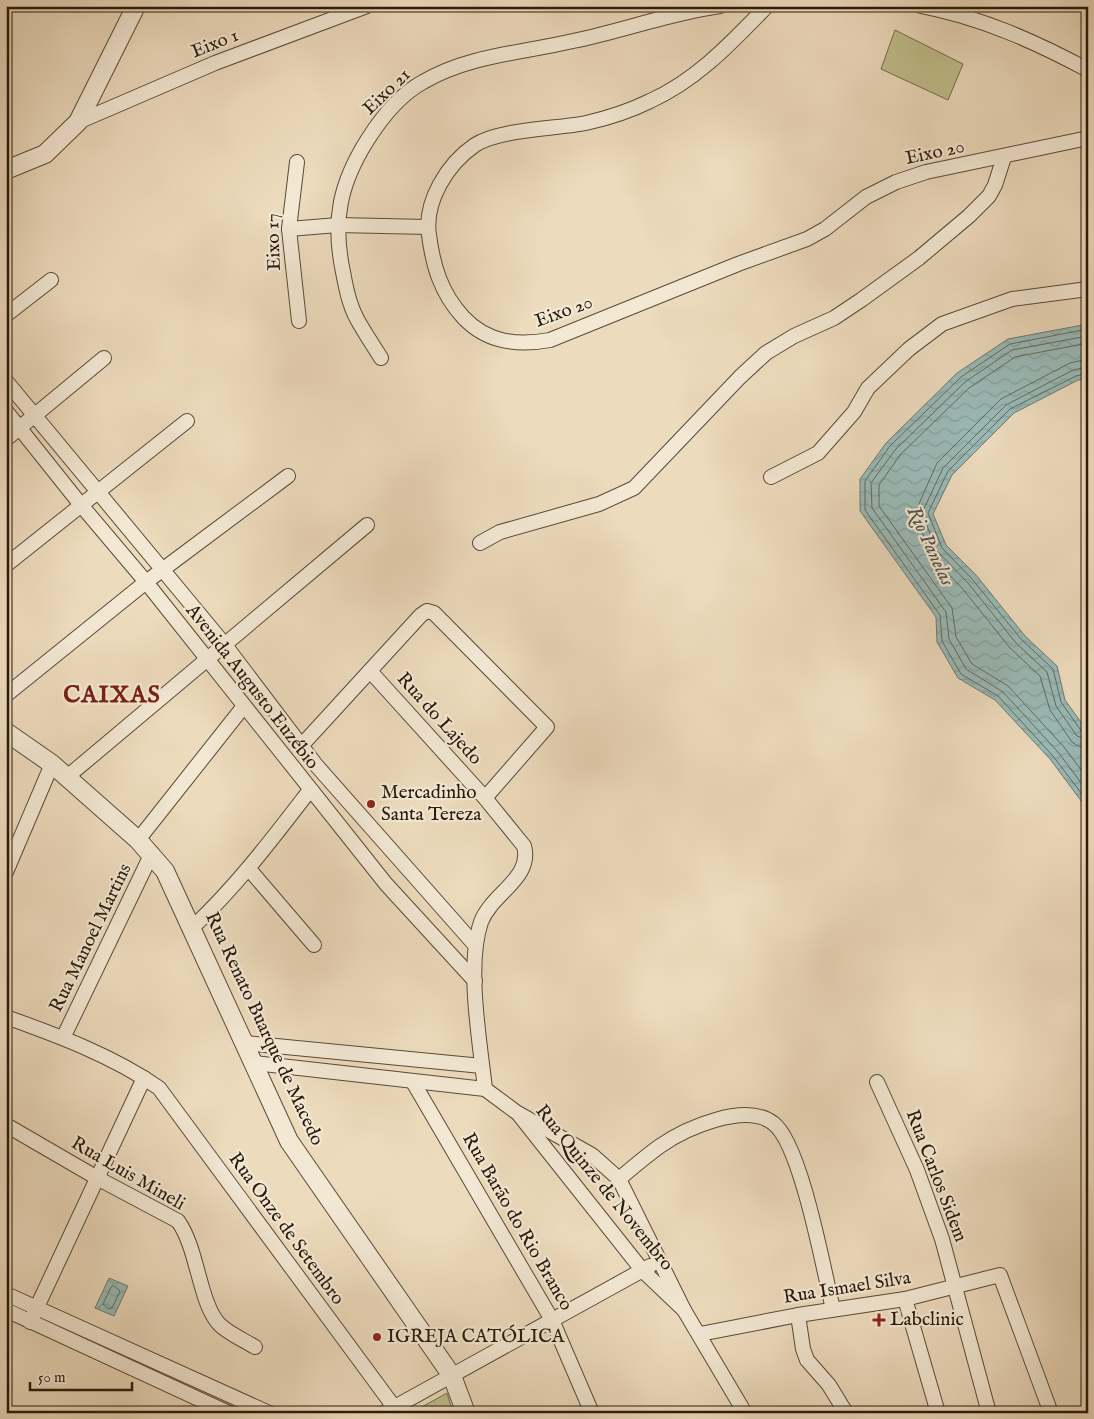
<svg xmlns="http://www.w3.org/2000/svg" width="1094" height="1419" font-family="'IM FELL English',serif">
	<style>
		.forest { fill: url(#forest-crowns); stroke: #746c4c }
		.garden { fill: #bfbe8c; stroke: #746c4c }
		.water { fill: url(#water-waves); stroke: #6c7a72 }
		.lines { fill: none; stroke-linecap: round; stroke-linejoin: round }
		.shore { stroke: #616a61; stroke-width: 1 }
		.minor-casing { stroke: #594a38; stroke-width: 16 }
		.tertiary-casing { stroke: #594a38; stroke-width: 20 }
		.minor { stroke: #f3e8d4; stroke-width: 14 }
		.tertiary { stroke: #f3e8d4; stroke-width: 18 }
		.poi-dot { fill: #8f2418; stroke: #f3e8d4; stroke-width: 2 }
		.labels { text-anchor: middle; dominant-baseline: central; stroke-width: 4.5; stroke-linejoin: round; paint-order: stroke }
		.street-label { font-size: 19px; fill: #28190b; stroke: #f3e8d4 }
		.poi-label { font-size: 19px; fill: #28190b; stroke: #f3e8d4; text-anchor: start }
		.water-label { font-size: 20px; font-style: italic; fill: #505147; stroke: #f3e8d4 }
		.district-label { font-size: 24px; font-weight: bold; letter-spacing: 1px; fill: #7a1f14; stroke: #f3e8d4 }
	</style>
	<defs>
		<pattern id="forest-crowns" width="20" height="18" patternUnits="userSpaceOnUse" patternTransform="scale(1.25)"><rect width="20" height="18" fill="#bfbe8c"/><path d="M2 6a3 3 0 1 1 6 0M12 15a3 3 0 1 1 6 0" fill="none" stroke="#a4a377"/></pattern>
		<pattern id="water-waves" width="16" height="10" patternUnits="userSpaceOnUse" patternTransform="scale(1.25)"><rect width="16" height="10" fill="#9abab7"/><path d="M0 5q4-4 8 0t8 0" fill="none" stroke="#859f9c"/></pattern>
	</defs>
	<rect width="100%" height="100%" fill="#eddbbd"/>
	<filter id="stains"><feTurbulence type="fractalNoise" baseFrequency=".004" numOctaves="4"/><feColorMatrix values="0 0 0 0 .2 0 0 0 0 .09 0 0 0 0 .02 0 0 0 .5 -.17"/></filter>
	<radialGradient id="worn" r=".72"><stop offset=".6" stop-color="#630" stop-opacity="0"/><stop offset="1" stop-color="#630" stop-opacity=".3"/></radialGradient>
	<path class="forest" d="M447,1393L453,1413H411Z"/>
	<path class="garden" d="M895,30L963,64L948,100L881,69Z"/>
	<g class="water">
		<path d="M1088,324V378L1078,380L1014,413L952,475L933,514L946,545L976,575L1025,636L1057,666L1065,700L1088,732V810L1050,759L995,700L958,678L937,642L936,617L860,511V479L886,443L957,373L1008,339Z"/>
		<path d="M109,1278L128,1286L114,1316L95,1308Z"/>
	</g>
	<g class="lines">
		<g class="shore">
			<path d="M1088,329L1010,344L961,377L890,446L865,481V510L940,615L942,641L961,674L998,696L1053,756L1088,802"/>
			<path d="M1088,336L1012,350L965,382L895,450L871,483L872,508L946,612L949,639L966,669L1003,692L1058,752L1088,792"/>
			<path d="M1088,343L1015,357L969,388L900,455L879,485V506L952,608L956,637L972,664L1008,686L1064,747L1088,779"/>
			<path d="M1088,359L1070,363L1001,399L937,463L915,513L931,556L962,588L1010,648L1040,676L1050,710L1072,742L1078,746L1088,748"/>
			<path d="M1088,367L1073,370L1006,405L943,468L922,513L937,551L968,583L1016,643L1047,672L1056,706L1077,736L1088,740"/>
			<path d="M1088,373L1076,376L1010,409L948,471L928,513L942,548L972,579L1021,639L1053,669L1061,702L1082,732L1088,734"/>
			<path d="M114,1286L120,1291L112,1308L109,1309L103,1304L111,1287Z"/>
		</g>
		<g class="minor-casing">
			<g id="minor">
				<path d="M767,6C732,42 697,80 650,101C630,111 608,118 586,123C556,129 499,129 475,145C447,164 424,202 429,235C433,266 441,293 463,317C487,343 518,346 550,340L738,264L807,239L825,229L866,197L896,182L926,172L1088,138"/>
				<path d="M921,6C982,18 1034,41 1088,70"/>
				<path d="M78,122L215,63L367,6"/>
				<path d="M297,162L289,229L299,321"/>
				<path d="M289,229L338,225L428,227"/>
				<path d="M6,315L51,280"/>
				<path d="M381,358C373,345 364,332 357,319C349,304 346,288 343,272C332,220 340,183 368,139C382,117 401,94 423,82C469,55 522,53 573,41C622,31 670,13 720,6"/>
				<path d="M6,381L225,645L316,765L475,945"/>
				<path d="M6,411L81,505L146,582L386,884L475,981"/>
				<path d="M6,439L104,358"/>
				<path d="M771,477L818,453L854,412L868,388L909,349L942,324L1012,299L1088,289"/>
				<path d="M480,543L500,532L599,504L634,488L740,377L766,353L794,336L834,318L861,300L919,258L969,216L989,196L995,185L1004,157"/>
				<path d="M6,565L187,421"/>
				<path d="M370,671L485,798L524,846C533,878 492,893 481,922C466,966 480,1042 485,1089"/>
				<path d="M6,695L146,582L288,476"/>
				<path d="M301,746L421,615L427,611L434,613L547,727L485,798"/>
				<path d="M67,777L367,525"/>
				<path d="M138,840L244,706"/>
				<path d="M249,869L314,945"/>
				<path d="M6,872L52,764"/>
				<path d="M192,928C237,886 273,838 310,790"/>
				<path d="M6,1017C59,1036 113,1056 159,1088L394,1407"/>
				<path d="M63,1038L152,853"/>
				<path d="M245,1043L482,1066"/>
				<path d="M254,1063L485,1089L516,1112L592,1155L619,1179L684,1310"/>
				<path d="M413,1082L552,1320L592,1413"/>
				<path d="M877,1082L917,1170L942,1239L989,1413"/>
				<path d="M520,1116L643,1271L684,1310L745,1413"/>
				<path d="M6,1125L99,1179L178,1221C198,1249 199,1302 219,1324C229,1334 244,1340 255,1347"/>
				<path d="M619,1179C632,1168 646,1156 660,1146C686,1128 745,1102 773,1123C801,1143 824,1272 833,1309"/>
				<path d="M6,1294L269,1413"/>
				<path d="M905,1299L938,1413"/>
				<path d="M6,1310L229,1413"/>
				<path d="M798,1315L803,1349L807,1360L829,1385L846,1413"/>
				<path d="M30,1322L144,1078"/>
				<path d="M700,1334L798,1315L905,1299L1000,1275L1051,1413"/>
				<path d="M384,1413L650,1266"/>
			</g>
		</g>
		<g class="tertiary-casing">
			<g id="tertiary">
				<path d="M6,170L45,154L78,122L136,6"/>
				<path d="M6,732L52,764L138,840L165,871L289,1141L452,1376L466,1413"/>
			</g>
		</g>
		<use href="#minor" class="minor"/>
		<use href="#tertiary" class="tertiary"/>
	</g>
	<g class="poi-dot">
		<circle cx="371" cy="804" r="5"/>
		<path d="M876.5 1312.5h5v5h5v5h-5v5h-5v-5h-5v-5h5z"/>
		<circle cx="377" cy="1337" r="5"/>
	</g>
	<g class="labels">
		<g class="street-label">
			<text transform="translate(215 44) rotate(-22)">Eixo 1</text>
			<text transform="translate(387 92) rotate(-44)">Eixo 21</text>
			<text transform="translate(935 153) rotate(-12)">Eixo 20</text>
			<text transform="translate(274 242) rotate(-92)">Eixo 17</text>
			<text transform="translate(564 312) rotate(-20)">Eixo 20</text>
			<text transform="translate(252 687) rotate(52)">Avenida Augusto Euzébio</text>
			<text transform="translate(439 719) rotate(48)">Rua do Lajedo</text>
			<text transform="translate(91 938) rotate(-64)">Rua Manoel Martins</text>
			<text transform="translate(264 1029) rotate(65)">Rua Renato Buarque de Macedo</text>
			<text transform="translate(128 1174) rotate(30)">Rua Luis Mineli</text>
			<text transform="translate(936 1176) rotate(69)">Rua Carlos Sidem</text>
			<text transform="translate(604 1188) rotate(51)">Rua Quinze de Novembro</text>
			<text transform="translate(517 1222) rotate(60)">Rua Barão do Rio Branco</text>
			<text transform="translate(286 1229) rotate(54)">Rua Onze de Setembro</text>
			<text transform="translate(847 1288) rotate(-9)">Rua Ismael Silva</text>
		</g>
		<g class="poi-label">
			<text x="381" y="793">Mercadinho<tspan x="381" dy="22">Santa Tereza</tspan></text>
			<text x="890" y="1320">Labclinic</text>
			<text x="387" y="1337">IGREJA CATÓLICA</text>
		</g>
		<g class="water-label">
			<text transform="translate(930 546) rotate(65)">Rio Panelas</text>
		</g>
		<g class="district-label">
			<text x="112" y="695">CAIXAS</text>
		</g>
	</g>
	<rect width="1094" height="1419" fill="none" stroke="#eddbbd" stroke-width="25"/>
	<rect x="8" y="8" width="1079" height="1404" fill="none" stroke="#28190b" stroke-width="2.5"/>
	<rect x="12" y="12" width="1069" height="1394" fill="none" stroke="#28190b"/>
	<path d="M30 1382v8h102v-8" fill="none" stroke="#28190b" stroke-width="2.5"/>
	<text x="38" y="1382" font-size="15" fill="#28190b" stroke="#f3e8d4" stroke-width="4" paint-order="stroke">50 m</text>
	<rect width="100%" height="100%" filter="url(#stains)"/>
	<rect width="100%" height="100%" fill="url(#worn)"/>
</svg>
